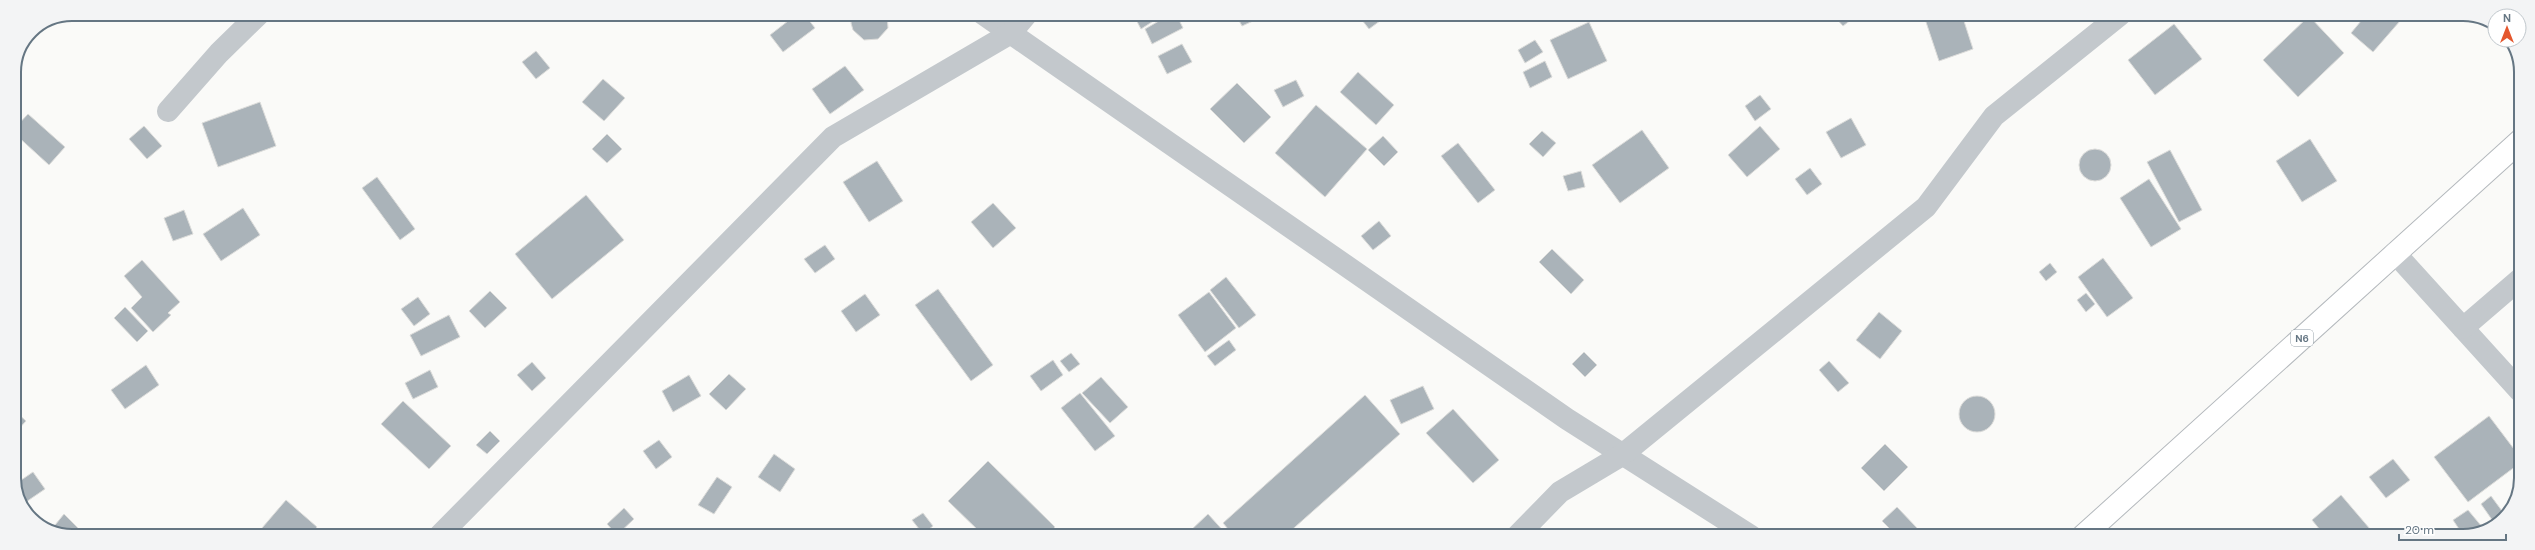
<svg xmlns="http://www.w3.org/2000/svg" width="2535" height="550" font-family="'DM Sans',sans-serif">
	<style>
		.building { fill: #aab3b9; stroke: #dcdcda }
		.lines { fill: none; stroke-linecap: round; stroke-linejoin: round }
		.highway-casing { stroke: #b4b9bd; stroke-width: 24 }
		.street { stroke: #c3c8cc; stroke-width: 22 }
		.highway { stroke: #fff; stroke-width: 22 }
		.labels { text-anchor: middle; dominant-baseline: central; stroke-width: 4; stroke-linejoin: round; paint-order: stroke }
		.shield { fill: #fff; stroke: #939fa8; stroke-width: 1 }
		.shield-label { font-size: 10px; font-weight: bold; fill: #657683 }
		.rim { fill: none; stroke: #657683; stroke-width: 2 }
	</style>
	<rect width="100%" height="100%" fill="#fafaf8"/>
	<g class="building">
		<path d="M797,14H804L815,28L783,52L770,35Z"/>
		<path d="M853,14H887L888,28L878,39L864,40L853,30L851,23Z"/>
		<path d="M1133,14H1151L1155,20L1141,29Z"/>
		<path d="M1171,14H1176L1183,28L1152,44L1145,29Z"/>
		<path d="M1236,15H1266L1242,26Z"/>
		<path d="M1358,15H1388L1369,29Z"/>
		<path d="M1658,15H1672L1662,21Z"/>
		<path d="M1833,15H1855L1856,16L1843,26Z"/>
		<path d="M1939,15H1962L1973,49L1939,61L1925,19Z"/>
		<path d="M2366,15H2393L2400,21L2373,52L2351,33Z"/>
		<path d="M2309,16L2344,53L2298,97L2263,60Z"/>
		<path d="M1589,22L1607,61L1568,79L1550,40Z"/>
		<path d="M2174,24L2202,59L2155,95L2128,60Z"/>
		<path d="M1535,40L1543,52L1525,63L1518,50Z"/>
		<path d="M1182,44L1192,62L1167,74L1158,56Z"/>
		<path d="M536,51L550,68L536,79L522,62Z"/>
		<path d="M1545,61L1552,77L1530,88L1523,72Z"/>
		<path d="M845,66L864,90L830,114L812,89Z"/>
		<path d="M1358,72L1394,105L1376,125L1340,92Z"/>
		<path d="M603,79L625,98L604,121L582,102Z"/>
		<path d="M1296,80L1304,96L1283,107L1274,90Z"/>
		<path d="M1237,83L1271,117L1244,143L1210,109Z"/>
		<path d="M1760,95L1771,109L1755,121L1745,106Z"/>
		<path d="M260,102L276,146L218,167L202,123Z"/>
		<path d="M1316,105L1367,149L1325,197L1275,153Z"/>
		<path d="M28,114L65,147L49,165L14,133V129Z"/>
		<path d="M1851,118L1866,145L1841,158L1826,132Z"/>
		<path d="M144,126L162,146L147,159L129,139Z"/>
		<path d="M1760,126L1780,149L1747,177L1728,155Z"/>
		<path d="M1642,130L1669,168L1620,203L1592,165Z"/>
		<path d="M1542,131L1556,143L1543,157L1529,144Z"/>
		<path d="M607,134L622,149L607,163L592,149Z"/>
		<path d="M1383,136L1398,152L1384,166L1368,150Z"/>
		<path d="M2310,139L2337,181L2302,202L2276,161Z"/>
		<path d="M1458,143L1495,190L1478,203L1441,156Z"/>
		<circle cx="2095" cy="165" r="16"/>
		<path d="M2170,150L2202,210L2179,222L2147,162Z"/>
		<path d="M877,161L903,201L869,222L843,182Z"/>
		<path d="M1810,168L1822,184L1807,195L1795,179Z"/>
		<path d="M1581,171L1585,187L1568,191L1563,176Z"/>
		<path d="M377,177L415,229L400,240L362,188Z"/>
		<path d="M2149,179L2181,229L2151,247L2120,198Z"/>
		<path d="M586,195L624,240L552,299L515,254Z"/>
		<path d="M993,203L1016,228L993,248L971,222Z"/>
		<path d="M243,208L260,235L221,261L203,234Z"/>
		<path d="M184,210L193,234L173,241L164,218Z"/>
		<path d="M1379,221L1391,236L1373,250L1361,236Z"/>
		<path d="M825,245L835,259L815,273L804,259Z"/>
		<path d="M1552,249L1584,280L1571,294L1539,262Z"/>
		<path d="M2103,258L2133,298L2107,317L2078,277Z"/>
		<path d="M142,260L180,302L168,313L171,315L153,332L131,308L142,297L124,276Z"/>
		<path d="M2050,263L2057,272L2046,281L2039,272Z"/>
		<path d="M1226,277L1256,315L1239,328L1210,290Z"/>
		<path d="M938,289L993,365L971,381L915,305Z"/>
		<path d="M490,291L507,308L485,328L469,311Z"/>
		<path d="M1209,292L1236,328L1205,352L1178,315Z"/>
		<path d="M2086,293L2095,304L2086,312L2077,300Z"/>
		<path d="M865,294L880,315L856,332L841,311Z"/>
		<path d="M418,297L430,314L414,326L401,309Z"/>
		<path d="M125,307L148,331L137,342L114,318Z"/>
		<path d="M1879,312L1902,331L1880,359L1856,340Z"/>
		<path d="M449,315L460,337L421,356L410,335Z"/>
		<path d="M1229,340L1236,350L1215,366L1207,356Z"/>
		<path d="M1584,352L1597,365L1585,377L1572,364Z"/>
		<path d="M1071,353L1080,364L1069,372L1060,361Z"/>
		<path d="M1053,360L1063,375L1041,391L1030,376Z"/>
		<path d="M1829,361L1849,383L1838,392L1819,370Z"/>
		<path d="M532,362L546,378L532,391L517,375Z"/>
		<path d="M146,365L159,385L125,409L111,390Z"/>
		<path d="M430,370L438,387L413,399L405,383Z"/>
		<path d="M729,374L746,389L726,410L709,394Z"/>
		<path d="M689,375L701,396L673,412L662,391Z"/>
		<path d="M1101,377L1128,407L1110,423L1082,393Z"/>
		<path d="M1423,386L1434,409L1401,424L1390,400Z"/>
		<path d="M1080,393L1115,436L1095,451L1061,408Z"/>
		<path d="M1365,395L1400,434L1286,535H1233L1223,523Z"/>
		<circle cx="1977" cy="414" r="18"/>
		<path d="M403,401L451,446L429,469L381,424Z"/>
		<path d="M1453,409L1499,460L1473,483L1426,433Z"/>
		<path d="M14,410L26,421L14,434Z"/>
		<path d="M2489,416L2520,457V463L2468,502L2434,457Z"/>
		<path d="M490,431L500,441L487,454L476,445Z"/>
		<path d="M659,440L672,457L656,469L643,451Z"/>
		<path d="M1885,444L1908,467L1884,491L1861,468Z"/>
		<path d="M774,454L795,469L780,492L758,477Z"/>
		<path d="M2393,459L2410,480L2386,498L2369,477Z"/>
		<path d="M988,461L1055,527L1047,535H983L948,501Z"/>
		<path d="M33,472L45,489L23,504L14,485Z"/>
		<path d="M717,477L732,487L714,514L698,505Z"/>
		<path d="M2341,495L2376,536H2325L2312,520Z"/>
		<path d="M2491,496L2505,515L2501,522L2495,524L2481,504Z"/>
		<path d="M286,500L317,527L310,535H256Z"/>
		<path d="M1897,507L1917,528L1909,536H1897L1882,521Z"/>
		<path d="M624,508L634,519L617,535L607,524Z"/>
		<path d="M2468,510L2483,528L2463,536H2457L2461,532L2453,520Z"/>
		<path d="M923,513L933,526L923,534L912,520Z"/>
		<path d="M64,514L85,535H61L51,530Z"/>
		<path d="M1208,514L1227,535H1192L1189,532Z"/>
		<path d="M1654,529L1659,536H1644Z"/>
	</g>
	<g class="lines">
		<g class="highway-casing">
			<path id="highway" d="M2083,536L2521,140"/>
		</g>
		<g class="street">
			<path d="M983,14L1567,419L1751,536"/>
			<path d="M168,111L219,53L259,14"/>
			<path d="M2395,253L2520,391"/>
			<path d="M2463,328L2520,279"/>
			<path d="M440,535L833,137L1011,33L1027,14"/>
			<path d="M1517,536L1560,492L1622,455L1926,207L1994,116L2120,15"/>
		</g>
		<use href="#highway" class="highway"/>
	</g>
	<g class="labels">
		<rect class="shield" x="2291" y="330" width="22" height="16" rx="3"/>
		<g class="shield-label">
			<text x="2302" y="338">N6</text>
		</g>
	</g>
	<path d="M0 0H2535V550H0ZM72 21H2463A51 51 0 0 1 2514 72V478A51 51 0 0 1 2463 529H72A51 51 0 0 1 21 478V72A51 51 0 0 1 72 21Z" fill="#f3f4f5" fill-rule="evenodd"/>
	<path class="rim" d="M72 21H2463A51 51 0 0 1 2514 72V478A51 51 0 0 1 2463 529H72A51 51 0 0 1 21 478V72A51 51 0 0 1 72 21Z"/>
	<g transform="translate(2507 28)"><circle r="19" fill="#ffffff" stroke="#c1c8cd"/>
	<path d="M0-3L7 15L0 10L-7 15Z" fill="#e4572e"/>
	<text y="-6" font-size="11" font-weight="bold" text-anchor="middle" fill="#657683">N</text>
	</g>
	<path d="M2399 534v6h107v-6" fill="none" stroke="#657683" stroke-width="2"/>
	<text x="2405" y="534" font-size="12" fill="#657683" stroke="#ffffff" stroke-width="3" paint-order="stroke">20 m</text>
</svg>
